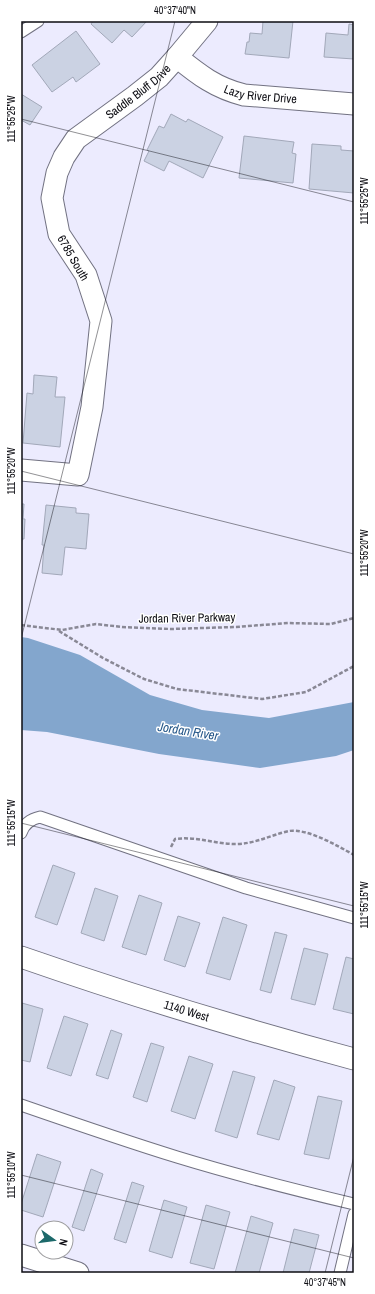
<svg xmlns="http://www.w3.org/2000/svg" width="375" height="1294" font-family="'Archivo Narrow',sans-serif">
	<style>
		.water { fill: #83a6cd }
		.building { fill: #cbd2e3; stroke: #a2a8b9 }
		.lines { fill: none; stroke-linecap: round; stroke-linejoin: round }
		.lane-casing { stroke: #727282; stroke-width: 13 }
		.street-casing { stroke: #727282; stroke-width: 23 }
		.path { stroke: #898895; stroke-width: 2.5; stroke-dasharray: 4 2; stroke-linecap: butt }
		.lane { stroke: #fff; stroke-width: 11 }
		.street { stroke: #fff; stroke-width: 21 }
		.ticks { fill: none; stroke: #0c0c12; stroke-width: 1; stroke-opacity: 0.45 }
		.labels { text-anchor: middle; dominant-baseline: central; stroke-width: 3; stroke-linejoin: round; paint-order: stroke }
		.street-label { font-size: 12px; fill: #0c0c12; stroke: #fff }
		.water-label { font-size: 13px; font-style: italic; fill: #255789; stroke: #fff }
		.neatline { fill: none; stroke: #0c0c12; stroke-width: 1.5 }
		.ticks-label { font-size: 10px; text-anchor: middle; fill: #0c0c12 }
	</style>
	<rect width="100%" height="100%" fill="#ecebfe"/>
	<path class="water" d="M21,637L28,638L80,655L150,695L202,710L269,718L354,702V750L336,756L260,768L159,754L47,732L21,730Z"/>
	<g class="building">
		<path d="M93,21H147L132,37L124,30L112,43L91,24Z"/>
		<path d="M263,21H293L289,58L245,54L247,42H249L250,33L262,34Z"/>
		<path d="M349,24L354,25V59L324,57L326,33L348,35Z"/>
		<path d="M76,31L100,64L76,82L73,77L52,92L32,65Z"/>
		<path d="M21,94L42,107L30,125L21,120Z"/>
		<path d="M171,114L186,122L188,119L223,137L203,178L169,161L164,171L144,161L149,151L147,150L159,126L164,128Z"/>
		<path d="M244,136L294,142L292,153L296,154L293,183L239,178Z"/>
		<path d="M312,144L341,146V150L354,151V193L309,189Z"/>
		<path d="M34,375L57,377L55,397H65L60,447L23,443L27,393L33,394Z"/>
		<path d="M21,504H24L23,519H25L24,539H22L21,545Z"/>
		<path d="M46,505L76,508V513L89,514L86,549L65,547L62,575L42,573L44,545H42Z"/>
		<path d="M53,865L75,873L57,925L35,917Z"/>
		<path d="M95,888L118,896L104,941L81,933Z"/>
		<path d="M139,895L162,903L146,955L122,947Z"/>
		<path d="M178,916L200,923L185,967L164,960Z"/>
		<path d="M223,917L247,925L230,980L206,973Z"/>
		<path d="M275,932L287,935L271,993L260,990Z"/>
		<path d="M304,948L328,954L315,1005L291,999Z"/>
		<path d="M346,957L354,959V1014L333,1009Z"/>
		<path d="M22,1003L43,1009L30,1062L21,1060Z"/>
		<path d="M64,1016L88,1024L71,1076L47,1068Z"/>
		<path d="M111,1030L122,1034L108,1079L96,1075Z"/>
		<path d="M151,1043L164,1047L147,1102L133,1097Z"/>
		<path d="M189,1056L213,1064L195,1119L171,1111Z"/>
		<path d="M233,1071L255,1077L237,1138L215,1131Z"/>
		<path d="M274,1080L295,1087L279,1140L257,1134Z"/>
		<path d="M318,1096L342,1101L329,1159L304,1154Z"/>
		<path d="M37,1154L61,1162L43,1217L21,1210V1204Z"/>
		<path d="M91,1169L103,1174L84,1231L72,1227Z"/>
		<path d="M132,1182L144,1186L126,1243L114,1239Z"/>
		<path d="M164,1200L187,1207L172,1258L149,1251Z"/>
		<path d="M206,1205L230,1212L214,1269L190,1263Z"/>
		<path d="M251,1216L273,1223L259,1273H235Z"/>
		<path d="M294,1229L319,1235L309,1273H283Z"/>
	</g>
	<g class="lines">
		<g class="lane-casing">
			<g id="lane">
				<path d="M21,32L38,21"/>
				<path d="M21,833C24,824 31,819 40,817L246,888L354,918"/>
				<path d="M21,1105C73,1123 125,1141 177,1157C236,1175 295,1190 354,1204"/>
				<path d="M340,1273L354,1214"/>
			</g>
		</g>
		<g class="street-casing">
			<g id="street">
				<path id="s1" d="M177,57C199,75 216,88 244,95L354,104"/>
				<path id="s2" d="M21,470L78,475L92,407L101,321L86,275L59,234L52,198L57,173L64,157L76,139L135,96L159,77L177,57L207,21"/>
				<path id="s3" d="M21,957C130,995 242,1029 354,1059"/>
				<path d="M21,1255L78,1273"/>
			</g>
		</g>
		<g class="path">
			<path d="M21,625L62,630L96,624L122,627L171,629L236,627L288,623L331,624L354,618"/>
			<path d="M59,631L103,658L144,679L177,689L262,699L306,692L354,666"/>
			<path d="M171,847L175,839C196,836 215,844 235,844C256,844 270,835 289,831C307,828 338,846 354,855"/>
		</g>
		<use href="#lane" class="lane"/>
		<use href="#street" class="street"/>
	</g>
	<path class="ticks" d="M21,119L354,202M21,471L354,554M21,639L175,21M21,823L354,906M21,1175L354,1258M325,1273L354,1156"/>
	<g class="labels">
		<g class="street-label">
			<text stroke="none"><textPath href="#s2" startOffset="490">Saddle Bluff Drive</textPath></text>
			<text stroke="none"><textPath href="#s1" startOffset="94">Lazy River Drive</textPath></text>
			<text transform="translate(73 258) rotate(60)">6785 South</text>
			<text transform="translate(187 618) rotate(-1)">Jordan River Parkway</text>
			<text stroke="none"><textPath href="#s3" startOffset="174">1140 West</textPath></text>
		</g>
		<g class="water-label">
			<text transform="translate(188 731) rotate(9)">Jordan River</text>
		</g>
	</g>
	<rect width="375" height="1294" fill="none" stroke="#ffffff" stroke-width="44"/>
	<g transform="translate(54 1240) rotate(104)"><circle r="19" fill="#ffffff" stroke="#9e9ea0"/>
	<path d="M0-3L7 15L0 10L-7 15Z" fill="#1c696a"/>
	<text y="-6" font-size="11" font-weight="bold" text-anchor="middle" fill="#0c0c12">N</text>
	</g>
	<rect x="22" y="22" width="331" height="1250" class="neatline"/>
	<g class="ticks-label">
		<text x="175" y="14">40°37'40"N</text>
		<text transform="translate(11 119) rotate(-90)" y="4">111°55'25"W</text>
		<text transform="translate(364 201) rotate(-90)" y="4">111°55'25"W</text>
		<text transform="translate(11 471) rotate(-90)" y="4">111°55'20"W</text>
		<text transform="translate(364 553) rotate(-90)" y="4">111°55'20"W</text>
		<text transform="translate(11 823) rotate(-90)" y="4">111°55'15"W</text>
		<text transform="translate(364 905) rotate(-90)" y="4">111°55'15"W</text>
		<text transform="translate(11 1175) rotate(-90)" y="4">111°55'10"W</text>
		<text x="325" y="1286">40°37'45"N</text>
	</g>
</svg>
